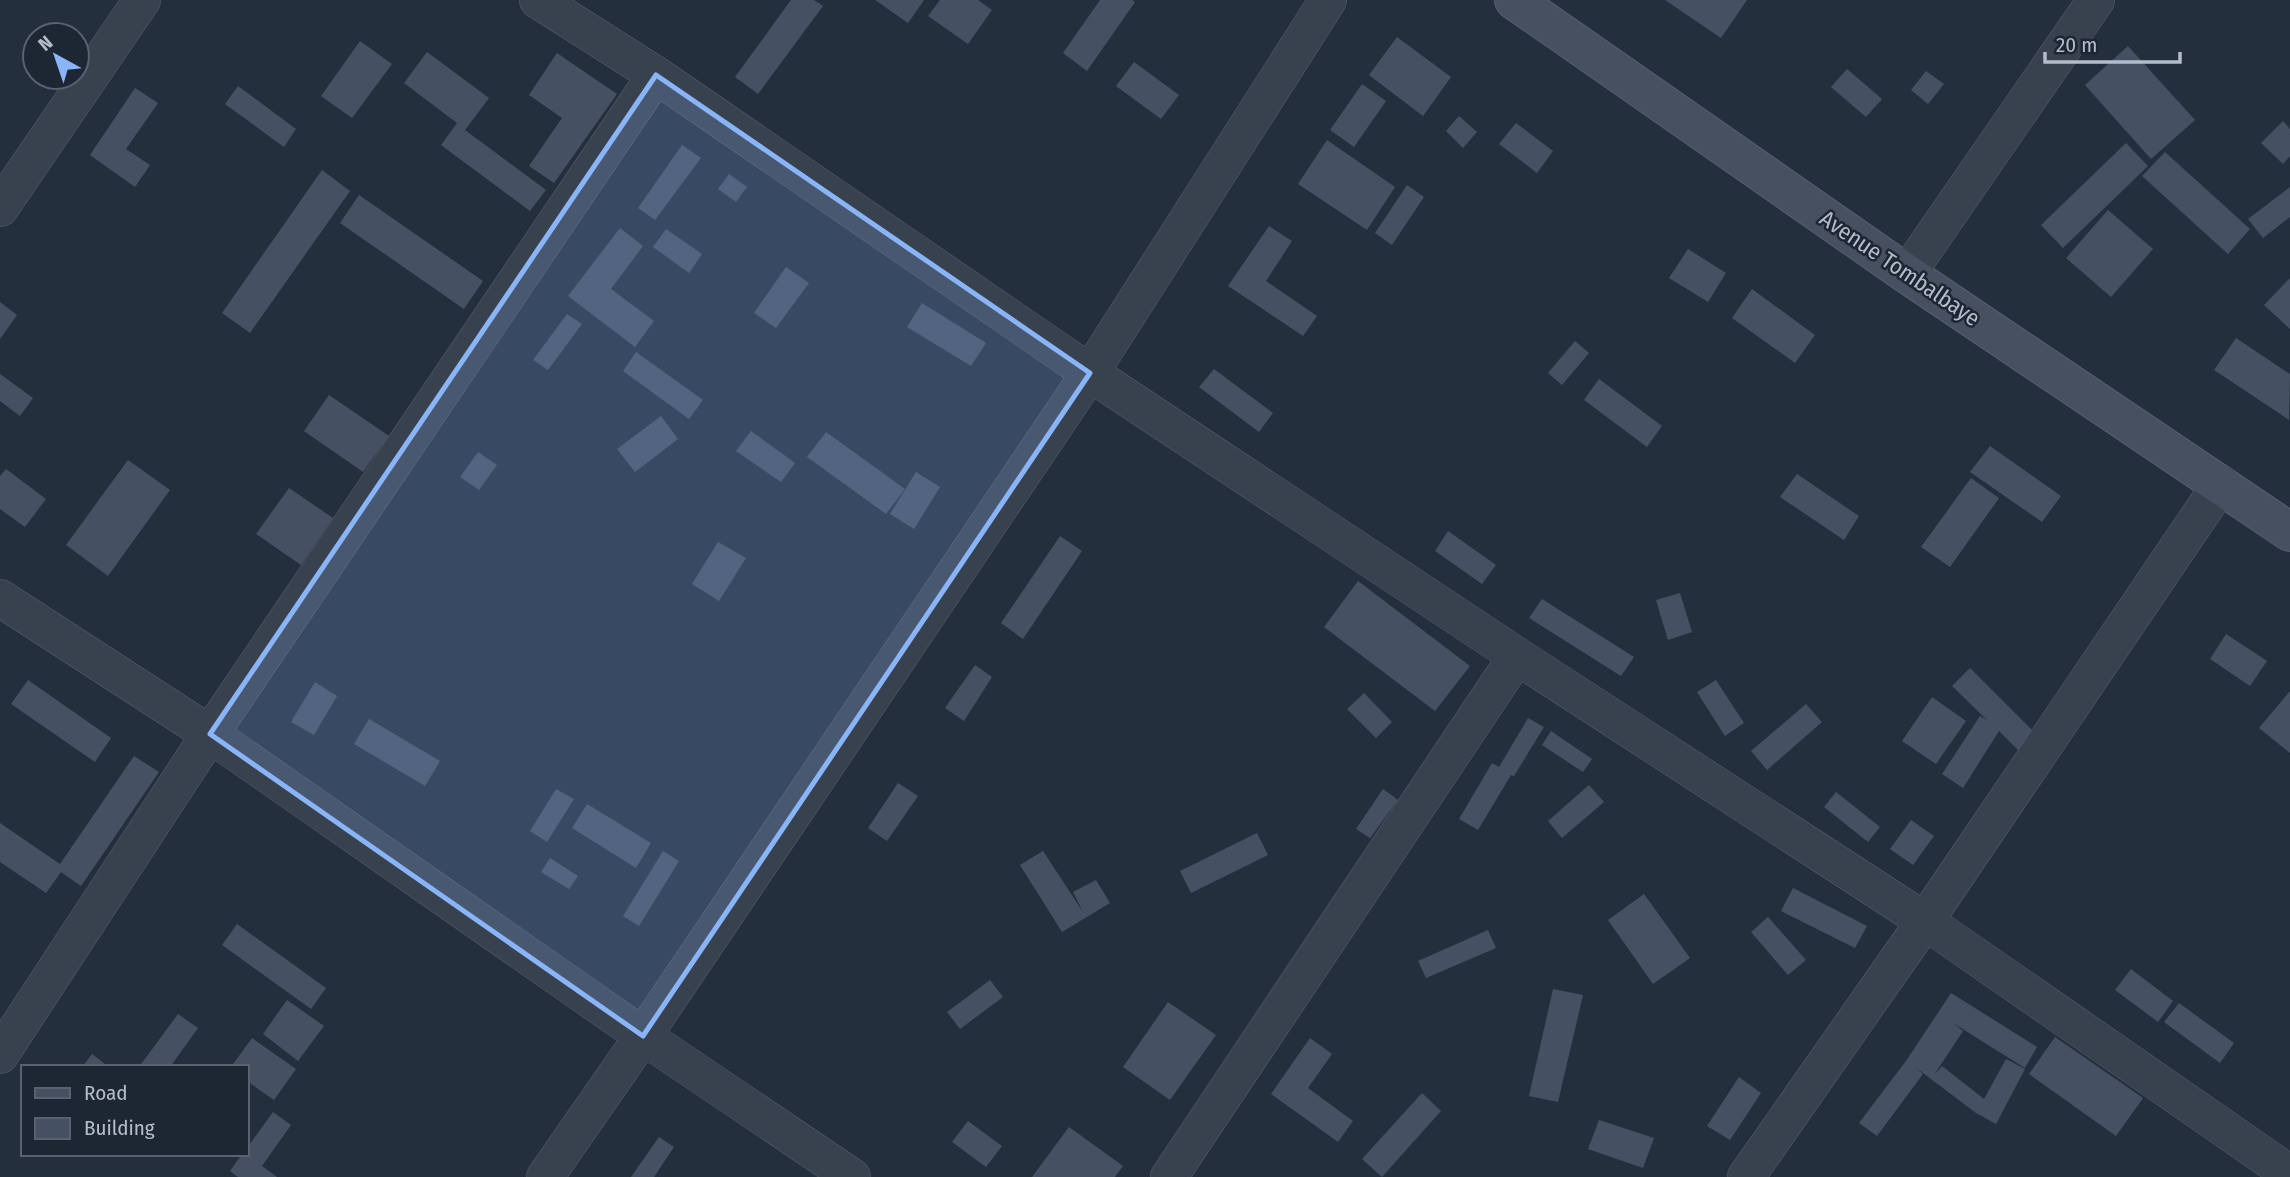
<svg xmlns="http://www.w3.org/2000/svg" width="2290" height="1177" font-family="'Fira Sans Condensed',sans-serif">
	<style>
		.building { fill: #455162 }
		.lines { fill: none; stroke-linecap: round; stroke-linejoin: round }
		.street-casing { stroke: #565f6c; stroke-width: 38 }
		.secondary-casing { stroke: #565f6c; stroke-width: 40 }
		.street { stroke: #38414e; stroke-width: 37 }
		.secondary { stroke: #465061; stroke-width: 38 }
		.marked { fill: #8ab4f8; fill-opacity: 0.2; stroke: #8ab4f8; stroke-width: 5; stroke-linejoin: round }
		.labels { text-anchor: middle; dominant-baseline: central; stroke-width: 5; stroke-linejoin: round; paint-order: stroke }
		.street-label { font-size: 23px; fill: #b4bcc9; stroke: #1d2633 }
	</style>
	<rect width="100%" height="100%" fill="#242f3e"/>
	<g class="building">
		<path d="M791,0H814L823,6L758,94L735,77Z"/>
		<path d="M875,0H924L908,23Z"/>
		<path d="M940,0H978L992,10L968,44L928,16Z"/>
		<path d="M1100,0H1132L1135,2L1087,71L1063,53Z"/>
		<path d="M1665,0H1747L1721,38Z"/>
		<path d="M1397,37L1451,77L1423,116L1369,75Z"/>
		<path d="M360,41L392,64L352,118L321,96Z"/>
		<path d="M2128,46L2195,120L2151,159L2085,85Z"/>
		<path d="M427,52L489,98L465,130L546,190L530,211L441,145L457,123L404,83Z"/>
		<path d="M557,53L617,94L554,183L529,166L562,118L529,95Z"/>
		<path d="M1134,62L1179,95L1161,119L1116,86Z"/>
		<path d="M1847,69L1882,99L1866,117L1831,87Z"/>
		<path d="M1926,71L1944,84L1928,104L1911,90Z"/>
		<path d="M1362,84L1386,101L1354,147L1330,130Z"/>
		<path d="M238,86L296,129L284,147L225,104Z"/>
		<path d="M135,88L158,103L126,149L150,165L135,187L90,155Z"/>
		<path d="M1459,116L1477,132L1463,148L1446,131Z"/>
		<path d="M2283,121L2290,129V156L2283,164L2261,143Z"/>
		<path d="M1516,123L1553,151L1537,173L1499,144Z"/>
		<path d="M1327,140L1395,187L1367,230L1298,184Z"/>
		<path d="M2126,143L2148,166L2063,248L2041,225Z"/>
		<path d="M682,145L701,158L655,220L638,208Z"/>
		<path d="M2165,152L2250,229L2228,254L2142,176Z"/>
		<path d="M322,170L350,191L250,333L222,313Z"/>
		<path d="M729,174L747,187L736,202L718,189Z"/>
		<path d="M1407,185L1424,197L1392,245L1375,233Z"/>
		<path d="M2290,187V217L2263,238L2248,219Z"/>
		<path d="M359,195L483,281L464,309L340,223Z"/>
		<path d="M2108,210L2153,249L2111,297L2066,258Z"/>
		<path d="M1269,226L1292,241L1266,281L1317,316L1303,336L1228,286Z"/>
		<path d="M620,228L643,246L611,289L654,321L635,347L568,296Z"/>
		<path d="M666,229L702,254L689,273L653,247Z"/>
		<path d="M1688,249L1726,273L1708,302L1669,278Z"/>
		<path d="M786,267L809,283L776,328L754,313Z"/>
		<path d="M2290,278V329L2264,305Z"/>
		<path d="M1752,289L1815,335L1795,363L1732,318Z"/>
		<path d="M0,302L17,315L0,339Z"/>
		<path d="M922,303L986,343L971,366L907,327Z"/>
		<path d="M567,314L582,324L548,370L533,360Z"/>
		<path d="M2236,338L2290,374L2289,420L2214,370Z"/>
		<path d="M1575,341L1589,353L1562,385L1548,373Z"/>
		<path d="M636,352L703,400L689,419L623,371Z"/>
		<path d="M1214,369L1273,413L1259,432L1199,387Z"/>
		<path d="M0,374L33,398L20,416L0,401Z"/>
		<path d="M1599,379L1662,426L1647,447L1584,400Z"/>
		<path d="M329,395L389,436L363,472L304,431Z"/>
		<path d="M661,416L678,439L635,472L617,449Z"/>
		<path d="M751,431L795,463L781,482L736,451Z"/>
		<path d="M826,432L905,489L886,514L807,457Z"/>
		<path d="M1990,446L2061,496L2042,522L1970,472Z"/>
		<path d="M478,452L497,465L479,490L460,477Z"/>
		<path d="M128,460L170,490L108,576L66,545Z"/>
		<path d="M6,469L46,499L25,527L0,509V476Z"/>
		<path d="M916,472L940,487L914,529L890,514Z"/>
		<path d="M1797,474L1859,516L1844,540L1780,497Z"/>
		<path d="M1971,478L1999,498L1950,567L1921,547Z"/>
		<path d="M289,488L333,518L301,565L256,534Z"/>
		<path d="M1448,531L1496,565L1482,584L1435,551Z"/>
		<path d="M1060,536L1082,551L1023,639L1001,623Z"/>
		<path d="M718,542L746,558L719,601L692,584Z"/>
		<path d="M1358,581L1470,666L1435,711L1324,627Z"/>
		<path d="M1680,593L1692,632L1668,640L1656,600Z"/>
		<path d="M1542,599L1634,657L1621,676L1529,618Z"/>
		<path d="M2226,634L2267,661L2250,686L2210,659Z"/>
		<path d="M975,665L992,677L964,721L945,708Z"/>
		<path d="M1970,668L2035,733L2018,750L1999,731L1963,788L1942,774L1980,716L1987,720L1952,686Z"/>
		<path d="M28,680L111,738L95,762L11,704Z"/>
		<path d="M1716,680L1744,723L1725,736L1697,692Z"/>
		<path d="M315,682L337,696L314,735L291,722Z"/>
		<path d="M2290,691V753L2259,728Z"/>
		<path d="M1364,693L1392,722L1376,738L1347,709Z"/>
		<path d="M1932,697L1966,721L1936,764L1902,741Z"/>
		<path d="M1806,704L1822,722L1767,770L1751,751Z"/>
		<path d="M1528,718L1544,727L1514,776L1511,775L1478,830L1459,819L1492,763L1499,767Z"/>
		<path d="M369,719L440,761L425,786L354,744Z"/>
		<path d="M1551,731L1592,759L1583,772L1542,745Z"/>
		<path d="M134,756L159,772L81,886L61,872L46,893L0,862V823L60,864Z"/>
		<path d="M898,783L918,796L887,841L868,828Z"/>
		<path d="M1589,785L1604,802L1562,838L1548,821Z"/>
		<path d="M556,789L574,799L547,842L530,831Z"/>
		<path d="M1383,789L1398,800L1370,838L1356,829Z"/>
		<path d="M1836,792L1880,827L1868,842L1824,807Z"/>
		<path d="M587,804L651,843L636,868L572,828Z"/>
		<path d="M1911,820L1934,836L1913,865L1890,849Z"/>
		<path d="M1257,833L1268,855L1191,893L1180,871Z"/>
		<path d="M663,851L679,861L639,926L623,916Z"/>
		<path d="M1043,851L1083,912L1073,892L1096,880L1110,903L1062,932L1020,865Z"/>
		<path d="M550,858L578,876L569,889L541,872Z"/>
		<path d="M1793,888L1867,926L1855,948L1781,911Z"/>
		<path d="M1644,894L1690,958L1653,984L1608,920Z"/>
		<path d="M1768,917L1806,960L1788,975L1751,932Z"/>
		<path d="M237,924L326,988L311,1009L222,945Z"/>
		<path d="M1488,930L1496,948L1426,978L1418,961Z"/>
		<path d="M2131,969L2173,1001L2158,1022L2115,990Z"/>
		<path d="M990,980L1003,997L960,1029L947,1012Z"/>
		<path d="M1553,989L1583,995L1558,1102L1529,1096Z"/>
		<path d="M1951,993L2037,1047L2025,1068L1953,1023L1963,1031L1934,1075L1942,1066L1984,1099L2006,1059L2025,1069L1996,1124L1976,1113L1915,1067L1923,1074L1877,1136L1859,1123L1906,1061Z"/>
		<path d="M287,1000L324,1026L298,1061L263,1034Z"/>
		<path d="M1168,1002L1216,1035L1170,1100L1123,1067Z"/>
		<path d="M2179,1003L2234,1043L2220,1063L2164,1022Z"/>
		<path d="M178,1014L198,1028L170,1067H139Z"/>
		<path d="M2055,1037L2143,1098L2116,1136L2029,1074Z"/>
		<path d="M252,1038L296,1069L274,1100L247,1081V1067H231Z"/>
		<path d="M1310,1038L1332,1054L1308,1088L1353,1121L1338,1142L1271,1094Z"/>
		<path d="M92,1054L109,1067H82Z"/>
		<path d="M1739,1077L1761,1093L1730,1140L1707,1126Z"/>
		<path d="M1422,1093L1441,1111L1382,1177L1362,1159Z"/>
		<path d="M273,1112L291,1125L262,1166L277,1177H238L230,1171L242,1154H247V1148Z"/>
		<path d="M1599,1120L1654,1138L1643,1168L1588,1149Z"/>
		<path d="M968,1121L1002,1146L986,1167L952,1142Z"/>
		<path d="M1069,1127L1123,1166L1115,1177H1032Z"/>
		<path d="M659,1137L674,1147L654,1177H631Z"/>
	</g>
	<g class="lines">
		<g class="street-casing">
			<g id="street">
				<path d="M538,0L656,75L1090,373L1517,656L1925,921L2290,1174"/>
				<path d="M0,208L142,0"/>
				<path d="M1907,274L2096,0"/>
				<path d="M0,598L210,734L643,1036L852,1177"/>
				<path d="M0,1055L210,734L656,75"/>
				<path d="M545,1177L643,1036L1090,373L1328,0"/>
				<path d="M1169,1177L1517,656"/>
				<path d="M1746,1177L1925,921L2221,484"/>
			</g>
		</g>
		<g class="secondary-casing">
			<path id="secondary" d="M1514,0L1907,274L2290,532"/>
		</g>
		<use href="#street" class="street"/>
		<use href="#secondary" class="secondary"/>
	</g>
	<path class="marked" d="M656,75L1090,373L643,1036L210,734Z"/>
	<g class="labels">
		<g class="street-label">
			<text transform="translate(1900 268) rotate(34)">Avenue Tombalbaye</text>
		</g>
	</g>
	<rect x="21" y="1065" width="228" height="91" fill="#1d2633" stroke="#59626f" stroke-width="2"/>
	<rect x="35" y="1088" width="35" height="10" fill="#465061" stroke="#59626f" stroke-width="2"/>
	<text x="84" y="1100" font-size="21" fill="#b4bcc9">Road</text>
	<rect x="35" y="1118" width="35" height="21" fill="#455162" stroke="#59626f" stroke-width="2"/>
	<text x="84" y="1135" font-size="21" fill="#b4bcc9">Building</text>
	<g transform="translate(56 56) rotate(320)"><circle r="33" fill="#1d2633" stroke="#59626f" stroke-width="2"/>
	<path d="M0-5L12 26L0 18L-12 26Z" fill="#8ab4f8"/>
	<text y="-10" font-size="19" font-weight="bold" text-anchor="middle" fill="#b4bcc9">N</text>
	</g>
	<path d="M2045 52v10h135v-10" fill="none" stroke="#b4bcc9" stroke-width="3.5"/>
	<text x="2056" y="52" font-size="21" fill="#b4bcc9" stroke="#1d2633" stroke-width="5" paint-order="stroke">20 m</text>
</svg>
